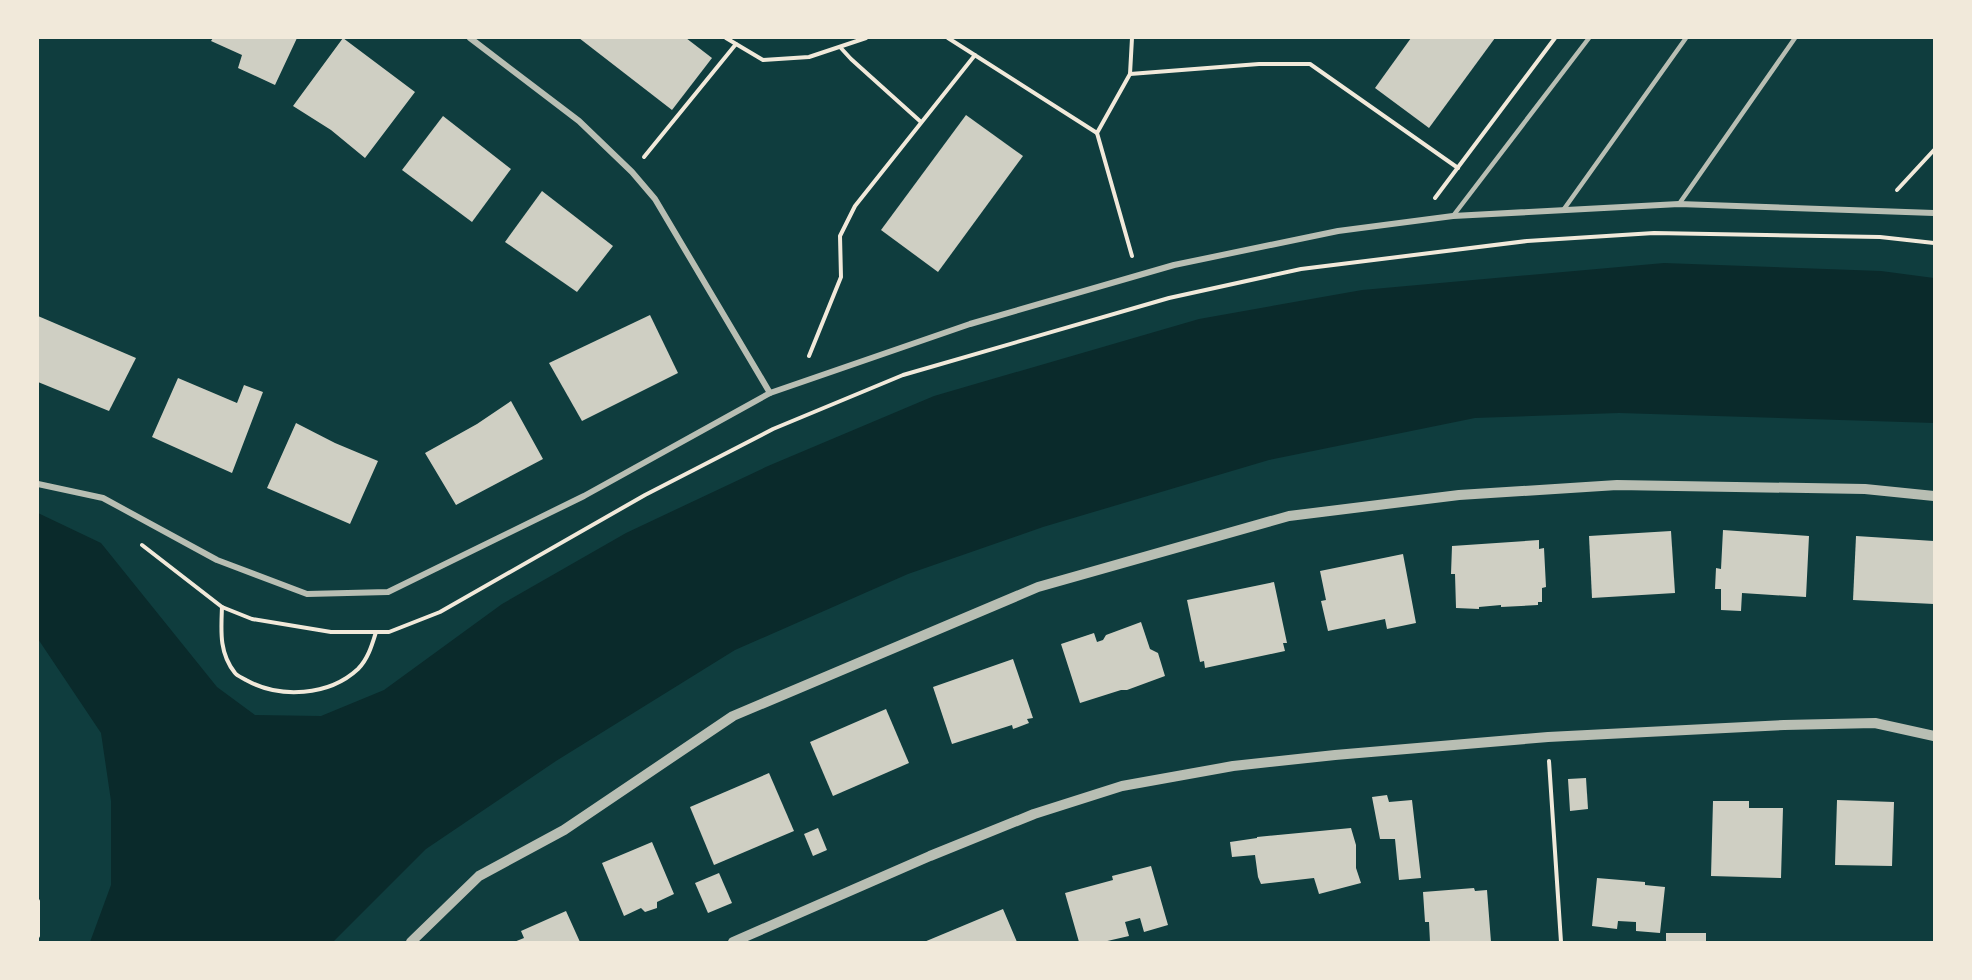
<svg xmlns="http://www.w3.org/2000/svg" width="1972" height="980" font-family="'PT Sans Narrow',sans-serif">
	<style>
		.water { fill: #0a2a2b }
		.building { fill: #cfcfc3 }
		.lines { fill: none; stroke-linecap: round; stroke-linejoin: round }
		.path { stroke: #f1e9da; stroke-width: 4 }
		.service { stroke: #b8beb3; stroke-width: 4.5 }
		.minor { stroke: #b8beb3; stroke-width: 6 }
		.tertiary { stroke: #b8beb3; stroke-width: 10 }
	</style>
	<rect width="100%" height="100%" fill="#0f3d3e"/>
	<path class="water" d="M1664,263L1881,271L1934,278V423L1619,413L1475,418L1269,460L1043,527L908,574L735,650L556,761L426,849L333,942H90L111,885V801L101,733L38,639V513L101,543L217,687L255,715L321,716L384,690L502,604L626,533L768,466L934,396L1199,319L1362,290Z"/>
	<g class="building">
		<path d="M213,38H297L275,85L238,68L242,55L211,41Z"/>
		<path d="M343,38L415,92L365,158L331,130L293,106Z"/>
		<path d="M579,38H686L712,58L672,110Z"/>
		<path d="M1411,38H1495L1429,128L1375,88Z"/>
		<path d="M966,115L1023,156L938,272L881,230Z"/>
		<path d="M443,116L511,169L472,222L402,170Z"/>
		<path d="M542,191L613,246L577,292L505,242Z"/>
		<path d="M650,315L678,373L582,421L549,363Z"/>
		<path d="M38,316L136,358L109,411L38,382Z"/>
		<path d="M178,378L237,403L244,385L263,392L232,473L152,437Z"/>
		<path d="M511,401L543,459L456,505L425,453L477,424Z"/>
		<path d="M296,423L335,443L378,461L350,524L267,488Z"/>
		<path d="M1723,530L1809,536L1806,597L1742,593L1741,611L1721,610V589H1715L1716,568L1721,569Z"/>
		<path d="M1671,531L1675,593L1592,598L1589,536Z"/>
		<path d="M1856,536L1934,541V604L1853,600Z"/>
		<path d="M1539,540V549L1544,548L1546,587L1542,588V602H1538V605L1501,607V605L1479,607V609L1456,608L1455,574H1451L1452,546Z"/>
		<path d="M1403,554L1416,623L1387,629L1385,619L1328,631L1321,601L1326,600L1320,571Z"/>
		<path d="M1274,582L1287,643H1283L1285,651L1205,668L1204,661L1200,662L1187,600Z"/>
		<path d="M1141,622L1150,649L1158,653L1165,676L1127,690H1121L1080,703L1061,644L1094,633L1097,642L1103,640L1106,635Z"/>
		<path d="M1013,659L1033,718L1027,719L1029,723L1013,729L1012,725L952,744L933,687Z"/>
		<path d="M886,709L909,763L833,796L810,742Z"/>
		<path d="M769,773L794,831L714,865L690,807Z"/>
		<path d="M1586,778L1588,809L1570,811L1568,779Z"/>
		<path d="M1387,795L1389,802L1412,800L1421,878L1399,880L1395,839H1380L1372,797Z"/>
		<path d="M1837,800L1894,802L1892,866L1835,865Z"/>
		<path d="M1713,801H1749V808H1783L1781,878L1711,876Z"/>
		<path d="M818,828L827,850L813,856L804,834Z"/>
		<path d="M1351,828L1356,845V868L1361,883L1319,894L1314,878L1261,884L1258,877L1255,855L1232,857L1230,842L1257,838V837Z"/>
		<path d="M652,842L674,894L657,902V908L645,912L641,908L624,916L602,863Z"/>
		<path d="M1151,866L1168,925L1144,932L1140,918L1125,922L1129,936L1103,942H1079L1065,893L1113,880L1112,876Z"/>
		<path d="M719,873L732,903L708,913L695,883Z"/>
		<path d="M1597,878L1645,882V885L1665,887L1660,933L1636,931V922L1618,921L1617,929L1592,926Z"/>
		<path d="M1474,888L1475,891L1487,890L1491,942H1430L1429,922H1425L1423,892Z"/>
		<path d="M1003,909L1017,942H924L960,927Z"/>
		<path d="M566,911L580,942H514L524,938L521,931Z"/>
		<rect x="1666" y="933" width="40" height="9"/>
	</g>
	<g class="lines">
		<g class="path">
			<path d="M726,38L763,60L809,57L866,38"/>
			<path d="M948,38L1097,133L1130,74L1132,38"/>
			<path d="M840,47L851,59L921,122"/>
			<path d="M1130,74L1259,64H1310L1458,168"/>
			<path d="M1097,133L1132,256"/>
			<path d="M644,157L736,44"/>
			<path d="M1897,190L1934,150"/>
			<path d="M1435,198L1555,38"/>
			<path d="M809,356L841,277L840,236L855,206L975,55"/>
			<path d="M142,545L222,607L252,619L331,632H389L440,612L645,495L773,429L903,375L1169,298L1301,269L1527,241L1654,233L1880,237L1934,243"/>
			<path d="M222,607C221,631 219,653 235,673C237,676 243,678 246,680C280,699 329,696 358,669C368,659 372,645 376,632"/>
			<path d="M1549,761L1561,942"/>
			<path d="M38,901V936"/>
		</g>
		<g class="service">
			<path d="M1679,204L1795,38"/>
			<path d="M1564,209L1686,38"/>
			<path d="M1453,216L1589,38"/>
		</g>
		<g class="minor">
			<path d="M470,38L579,121L632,172L655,199L770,393"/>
			<path d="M38,484L103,498L217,560L307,594L388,592L584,496L770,393L970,324L1174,265L1338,231L1453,216L1679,204L1934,213"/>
		</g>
		<g class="tertiary">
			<path d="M411,942L479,876L564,830L733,716L1038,587L1289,516L1459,495L1617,485L1865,489L1934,496"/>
			<path d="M733,942L930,856L1034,814L1122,786L1233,766L1335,755L1548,737L1784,725L1875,723L1934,736"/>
		</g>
	</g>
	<rect width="1972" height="980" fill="none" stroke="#f1e9da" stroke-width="78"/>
</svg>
